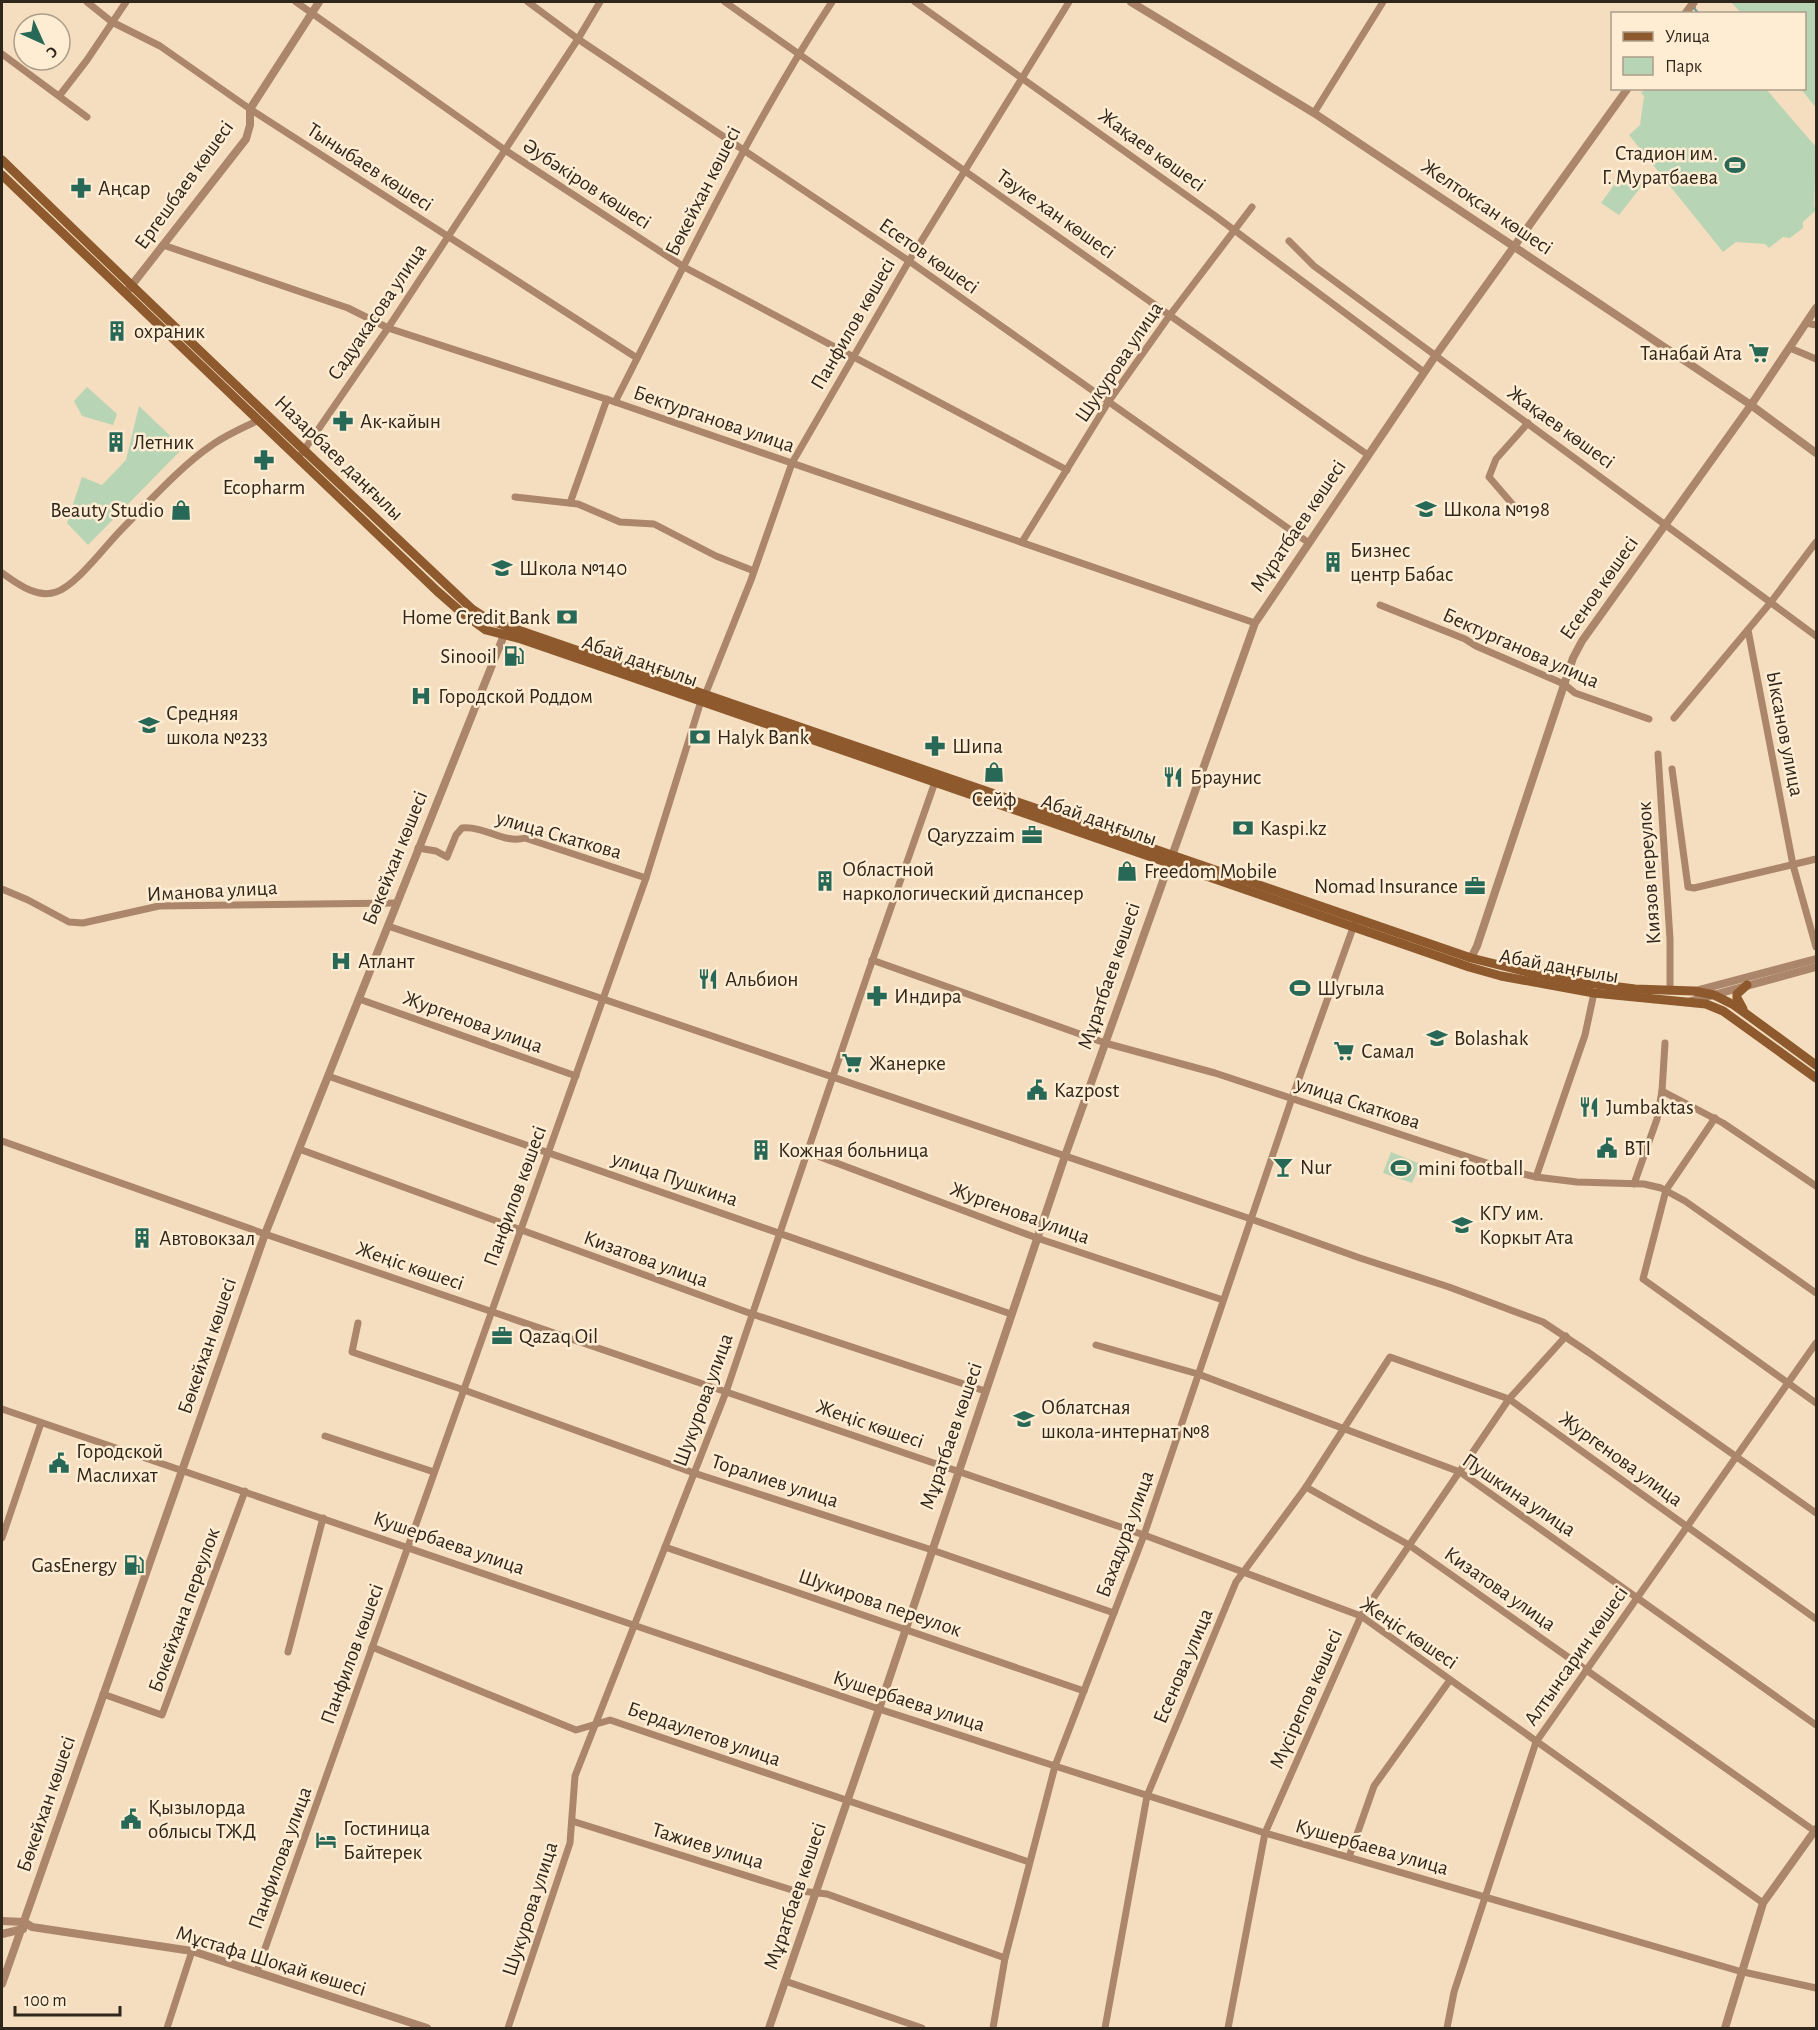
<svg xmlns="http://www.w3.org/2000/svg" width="1818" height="2030" font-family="'Alegreya Sans',sans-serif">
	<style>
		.green { fill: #b7d5b4 }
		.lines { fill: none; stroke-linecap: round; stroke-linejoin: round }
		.stream { stroke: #6b9b9d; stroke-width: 2 }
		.minor { stroke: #ab866a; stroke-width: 7 }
		.tertiary { stroke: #ab866a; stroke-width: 8 }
		.secondary { stroke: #8d592d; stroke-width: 9 }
		.labels { text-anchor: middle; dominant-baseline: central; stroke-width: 5; stroke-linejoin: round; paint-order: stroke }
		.street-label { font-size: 21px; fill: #30271c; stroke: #feecd3 }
		.poi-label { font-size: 21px; fill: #30271c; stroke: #feecd3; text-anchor: start }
	</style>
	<rect width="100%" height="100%" fill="#f4debf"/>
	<g class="green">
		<path d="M1731,2H1816V108L1801,89L1804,88V14L1741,13Z"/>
		<path d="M1647,88L1766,89L1816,147L1814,206L1816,210L1803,222V228L1790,238L1783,237L1769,248L1765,244L1736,242L1723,252L1629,135L1640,125L1644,96L1641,93Z"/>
		<path d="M1625,170L1644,183L1619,215L1601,203Z"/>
		<path d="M87,387L117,414L113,425L82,416L74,401Z"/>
		<path d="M139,406L183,448L88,545L67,523L82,477L102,485L126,460Z"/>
		<path d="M1391,1152L1420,1164L1412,1183L1383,1173Z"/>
	</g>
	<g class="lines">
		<path class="stream" d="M1695,7L1694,8L1699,14"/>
		<g class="minor">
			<path d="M87,2L112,22L160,46L250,109L637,358"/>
			<path d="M296,2L505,150L684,267L1067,470"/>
			<path d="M528,2L578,39L909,261L1309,543"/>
			<path d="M725,2L1368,455"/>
			<path d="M915,2L1214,215L1424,372"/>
			<path d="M2,54L87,117"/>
			<path d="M60,95L87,60L126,2"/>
			<path d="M1314,113L1383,2"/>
			<path d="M1289,241L1314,266L1816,636"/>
			<path d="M163,245L348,308L388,328L615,402L1255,623"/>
			<path d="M1806,323L1816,325"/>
			<path d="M1790,348L1816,359"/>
			<path d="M615,402C684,267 749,128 832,2"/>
			<path d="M302,453L388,328L578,39L600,2"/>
			<path d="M515,497L578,504L620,522L654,524L716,556L754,571"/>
			<path d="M570,503L607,399"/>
			<path d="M1514,506L1489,477L1496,459L1528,423"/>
			<path d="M1022,542L1109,401L1170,315L1252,207"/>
			<path d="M2,573C17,583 36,599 56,592C76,586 106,545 122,529C148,503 182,465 212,445C226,435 242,428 257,421"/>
			<path d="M1380,605L1465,639L1476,646L1564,684L1575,693L1649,719"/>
			<path d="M1748,630L1793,865L1816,947"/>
			<path d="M705,695L751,580L792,463L909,261L1069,2"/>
			<path d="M1674,718L1771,602L1816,542"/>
			<path d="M1658,754L1670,939V991"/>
			<path d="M1672,769L1688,887L1694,888L1816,859"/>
			<path d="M418,848L436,851L447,857L456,835L462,828C486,826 504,844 525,838L646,878"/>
			<path d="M2,889L28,900L69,922L83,923L159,906L397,903"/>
			<path d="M388,926L1251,1219L1360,1258L1449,1287L1543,1322L1588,1352L1816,1513"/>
			<path d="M872,960L1105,1043L1215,1073L1511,1171L1536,1177L1577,1182L1644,1184L1661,1188L1685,1201L1816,1293"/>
			<path d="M359,999L576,1076"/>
			<path d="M328,1076L1011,1314"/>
			<path d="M1662,1091L1723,1123L1816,1186"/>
			<path d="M1715,1118L1666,1190L1643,1279L1816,1403"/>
			<path d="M2,1141L265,1234L1144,1535L1361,1616L1763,1903"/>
			<path d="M299,1149L752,1314L985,1391"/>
			<path d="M807,1152L1037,1238L1223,1300"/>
			<path d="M1536,1177L1585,1035L1594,993"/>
			<path d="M1634,1184L1657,1119L1662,1091L1665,1043"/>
			<path d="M358,1323L352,1352L464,1390L694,1473L932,1550L1114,1613"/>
			<path d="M1096,1345L1198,1374L1460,1472L1816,1725"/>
			<path d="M2,1409L879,1709L1055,1766L1265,1833L1739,1971L1816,1988"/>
			<path d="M325,1436L434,1472"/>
			<path d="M1306,1487L1409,1545L1816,1832"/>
			<path d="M2,1538L41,1423"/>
			<path d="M665,1547L1084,1691"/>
			<path d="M372,1647L576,1730L610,1720L1029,1862"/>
			<path d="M288,1652L323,1518"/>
			<path d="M103,1694L162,1715L245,1491"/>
			<path d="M572,1821L792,1890L827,1894L1005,1958"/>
			<path d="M1349,1857L1374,1786L1450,1680"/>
			<path d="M257,1971L646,878L701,701"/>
			<path d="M785,1981L922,2028"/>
			<path d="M167,2028L192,1951"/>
			<path d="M508,2028L570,1843L575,1776L726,1392L868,973L935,782"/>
			<path d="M993,2028L1005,1958L1055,1766L1144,1535L1292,1098L1354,925"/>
			<path d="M1105,2028L1147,1796L1236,1582L1306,1487L1390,1357L1509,1399L1816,1619"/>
			<path d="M1228,2028L1265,1833L1361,1616L1509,1399L1566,1336"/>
			<path d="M1447,2028L1454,1992L1536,1742L1816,1343"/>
		</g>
		<g class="tertiary">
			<path d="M1131,2L1314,113L1751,405L1816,453"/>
			<path d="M1685,14L1694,2"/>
			<path d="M128,290L246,139L250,125V109L319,2"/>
			<path d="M1471,958L1477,946L1573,658L1582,641L1751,405L1816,308"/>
			<path d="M1695,991L1816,959"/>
			<path d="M1691,1001L1816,967"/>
			<path d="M2,1921L24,1922L32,1927L192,1951L427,2028"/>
			<path d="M2,1934L23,1929"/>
			<path d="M2,1984L265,1234L506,630"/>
			<path d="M769,2028L879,1709L1065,1156L1255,623L1436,355L1628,88"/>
			<path d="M1725,2028L1763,1903L1816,1829"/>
		</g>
		<g class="secondary">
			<path d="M2,160C157,311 314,460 472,609L489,620L1471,958L1527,972L1587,983L1635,989L1694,991L1714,995L1734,1005L1816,1065"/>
			<path d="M2,175L437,591L461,612L486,630L521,639L614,671L1469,967L1501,976L1594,993L1706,1004L1723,1011L1816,1078"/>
			<path d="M1743,1009L1737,998V994L1747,985"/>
		</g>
	</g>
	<defs>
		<g id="stadium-bare" transform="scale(1.62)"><path d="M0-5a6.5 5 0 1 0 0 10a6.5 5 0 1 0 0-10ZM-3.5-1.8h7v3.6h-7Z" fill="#276857" stroke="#feecd3" stroke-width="2.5" paint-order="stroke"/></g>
		<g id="pharmacy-bare" transform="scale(1.62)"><path d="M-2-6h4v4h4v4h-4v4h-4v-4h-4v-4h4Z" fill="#276857" stroke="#feecd3" stroke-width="2.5" paint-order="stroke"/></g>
		<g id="building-bare" transform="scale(1.62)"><path d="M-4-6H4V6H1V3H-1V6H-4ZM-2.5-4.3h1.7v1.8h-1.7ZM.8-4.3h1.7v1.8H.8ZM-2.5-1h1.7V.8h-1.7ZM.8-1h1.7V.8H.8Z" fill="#276857" stroke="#feecd3" stroke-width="2.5" paint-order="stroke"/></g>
		<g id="supermarket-bare" transform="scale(1.62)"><path d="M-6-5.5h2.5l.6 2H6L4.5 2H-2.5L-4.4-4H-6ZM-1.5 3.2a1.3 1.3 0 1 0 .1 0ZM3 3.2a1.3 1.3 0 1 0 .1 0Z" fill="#276857" stroke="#feecd3" stroke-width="2.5" paint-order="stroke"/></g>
		<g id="school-bare" transform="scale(1.62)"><path d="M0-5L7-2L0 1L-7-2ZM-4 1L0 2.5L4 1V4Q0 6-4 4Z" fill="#276857" stroke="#feecd3" stroke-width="2.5" paint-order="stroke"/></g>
		<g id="shop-bare" transform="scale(1.62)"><path d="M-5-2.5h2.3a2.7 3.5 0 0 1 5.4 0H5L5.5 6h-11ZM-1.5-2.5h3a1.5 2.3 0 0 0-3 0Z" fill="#276857" stroke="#feecd3" stroke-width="2.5" paint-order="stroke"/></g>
		<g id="bank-bare" transform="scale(1.62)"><path d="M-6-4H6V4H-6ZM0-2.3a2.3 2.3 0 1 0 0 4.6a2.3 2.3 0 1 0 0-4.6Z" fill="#276857" stroke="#feecd3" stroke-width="2.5" paint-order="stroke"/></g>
		<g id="fuel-bare" transform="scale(1.62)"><path d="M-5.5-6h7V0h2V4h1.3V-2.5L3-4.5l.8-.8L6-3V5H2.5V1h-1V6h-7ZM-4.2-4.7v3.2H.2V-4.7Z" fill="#276857" stroke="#feecd3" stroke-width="2.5" paint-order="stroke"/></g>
		<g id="hospital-bare" transform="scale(1.62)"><path d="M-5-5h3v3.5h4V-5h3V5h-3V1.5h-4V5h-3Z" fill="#276857" stroke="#feecd3" stroke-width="2.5" paint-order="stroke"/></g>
		<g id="restaurant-bare" transform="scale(1.62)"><path d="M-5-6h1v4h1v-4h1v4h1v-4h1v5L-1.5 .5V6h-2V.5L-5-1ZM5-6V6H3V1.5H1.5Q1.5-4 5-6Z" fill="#276857" stroke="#feecd3" stroke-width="2.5" paint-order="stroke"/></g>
		<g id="office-bare" transform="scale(1.62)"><path d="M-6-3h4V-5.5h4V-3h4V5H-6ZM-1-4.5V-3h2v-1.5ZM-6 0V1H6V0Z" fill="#276857" stroke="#feecd3" stroke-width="2.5" paint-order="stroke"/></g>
		<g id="university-bare" transform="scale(1.62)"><path d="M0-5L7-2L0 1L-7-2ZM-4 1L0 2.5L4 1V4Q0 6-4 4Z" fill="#276857" stroke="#feecd3" stroke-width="2.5" paint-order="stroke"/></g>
		<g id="civic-bare" transform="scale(1.62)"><path d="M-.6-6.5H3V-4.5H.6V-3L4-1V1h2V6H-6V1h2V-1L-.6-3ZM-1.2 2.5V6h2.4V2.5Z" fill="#276857" stroke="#feecd3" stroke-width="2.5" paint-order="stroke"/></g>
		<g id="bar-bare" transform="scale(1.62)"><path d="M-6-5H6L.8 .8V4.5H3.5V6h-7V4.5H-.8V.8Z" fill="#276857" stroke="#feecd3" stroke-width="2.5" paint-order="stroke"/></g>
		<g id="hotel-bare" transform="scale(1.62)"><path d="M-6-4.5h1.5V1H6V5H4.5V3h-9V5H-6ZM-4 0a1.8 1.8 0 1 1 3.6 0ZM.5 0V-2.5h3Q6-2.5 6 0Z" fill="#276857" stroke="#feecd3" stroke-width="2.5" paint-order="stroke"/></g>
	</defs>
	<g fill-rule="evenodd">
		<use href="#stadium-bare" x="1735" y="165"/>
		<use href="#pharmacy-bare" x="81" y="188"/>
		<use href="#building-bare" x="117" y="331"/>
		<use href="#supermarket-bare" x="1759" y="353"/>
		<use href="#pharmacy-bare" x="343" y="421"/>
		<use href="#building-bare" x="116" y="442"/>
		<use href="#pharmacy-bare" x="264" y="460"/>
		<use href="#school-bare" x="1426" y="509"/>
		<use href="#shop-bare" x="181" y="510"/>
		<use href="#building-bare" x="1333" y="562"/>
		<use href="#school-bare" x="502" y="568"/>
		<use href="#bank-bare" x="567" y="617"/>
		<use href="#fuel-bare" x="514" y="656"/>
		<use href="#hospital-bare" x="421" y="696"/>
		<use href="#school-bare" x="149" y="725"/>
		<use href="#bank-bare" x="700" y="737"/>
		<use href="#pharmacy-bare" x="935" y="746"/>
		<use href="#shop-bare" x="994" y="772"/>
		<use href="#restaurant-bare" x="1173" y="777"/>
		<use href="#bank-bare" x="1243" y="828"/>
		<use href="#office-bare" x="1032" y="835"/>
		<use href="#shop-bare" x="1127" y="871"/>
		<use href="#building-bare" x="825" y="881"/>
		<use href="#office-bare" x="1475" y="886"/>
		<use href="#hospital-bare" x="341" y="961"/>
		<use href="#restaurant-bare" x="708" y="979"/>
		<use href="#stadium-bare" x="1300" y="988"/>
		<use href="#pharmacy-bare" x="877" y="996"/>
		<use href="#university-bare" x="1437" y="1038"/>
		<use href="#supermarket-bare" x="1344" y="1051"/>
		<use href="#supermarket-bare" x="852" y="1063"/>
		<use href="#civic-bare" x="1037" y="1090"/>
		<use href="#restaurant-bare" x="1589" y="1107"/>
		<use href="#civic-bare" x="1607" y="1148"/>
		<use href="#building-bare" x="761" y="1150"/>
		<use href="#bar-bare" x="1283" y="1167"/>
		<use href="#stadium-bare" x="1401" y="1168"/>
		<use href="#university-bare" x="1462" y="1225"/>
		<use href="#building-bare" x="142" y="1238"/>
		<use href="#office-bare" x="502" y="1336"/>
		<use href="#school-bare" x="1024" y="1419"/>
		<use href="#civic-bare" x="59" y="1463"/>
		<use href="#fuel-bare" x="134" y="1565"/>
		<use href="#civic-bare" x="131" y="1819"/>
		<use href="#hotel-bare" x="326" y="1840"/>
	</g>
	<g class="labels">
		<g class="street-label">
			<text transform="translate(1152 150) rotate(36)">Жақаев көшесі</text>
			<text transform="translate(370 167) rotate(33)">Тыныбаев көшесі</text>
			<text transform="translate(587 184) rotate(33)">Әубәкіров көшесі</text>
			<text transform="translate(184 185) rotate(-54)">Ергешбаев көшесі</text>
			<text transform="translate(703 191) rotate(-63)">Бөкейхан көшесі</text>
			<text transform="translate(1487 207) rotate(34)">Желтоқсан көшесі</text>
			<text transform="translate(1056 214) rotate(35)">Тәуке хан көшесі</text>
			<text transform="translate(929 256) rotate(35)">Есетов көшесі</text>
			<text transform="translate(377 312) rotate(-56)">Садуакасова улица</text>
			<text transform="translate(853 324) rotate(-60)">Панфилов көшесі</text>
			<text transform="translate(1119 362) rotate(-56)">Шукурова улица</text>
			<text transform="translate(714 419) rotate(19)">Бектурганова улица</text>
			<text transform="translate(1561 427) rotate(36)">Жақаев көшесі</text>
			<text transform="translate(339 458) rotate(44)">Назарбаев даңғылы</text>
			<text transform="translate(1298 526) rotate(-56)">Мұратбаев көшесі</text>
			<text transform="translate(1599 588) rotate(-55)">Есенов көшесі</text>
			<text transform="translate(1521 648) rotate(24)">Бектурганова улица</text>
			<text transform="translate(640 661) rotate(19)">Абай даңғылы</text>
			<text transform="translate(1785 734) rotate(79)">Ыксанов улица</text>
			<text transform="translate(1099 820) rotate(19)">Абай даңғылы</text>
			<text transform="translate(559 835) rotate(16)">улица Скаткова</text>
			<text transform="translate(395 858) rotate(-68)">Бөкейхан көшесі</text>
			<text transform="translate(1649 873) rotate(-94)">Киязов переулок</text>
			<text transform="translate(212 891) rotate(-3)">Иманова улица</text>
			<text transform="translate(1559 966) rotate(10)">Абай даңғылы</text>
			<text transform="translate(1109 976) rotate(-71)">Мұратбаев көшесі</text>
			<text transform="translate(473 1022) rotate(20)">Жургенова улица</text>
			<text transform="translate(1358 1103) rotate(18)">улица Скаткова</text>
			<text transform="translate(675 1179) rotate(19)">улица Пушкина</text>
			<text transform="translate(515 1196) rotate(-70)">Панфилов көшесі</text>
			<text transform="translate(1020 1213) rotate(20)">Жургенова улица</text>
			<text transform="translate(646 1259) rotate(20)">Кизатова улица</text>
			<text transform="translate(410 1266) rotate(19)">Жеңіс көшесі</text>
			<text transform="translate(207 1346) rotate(-71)">Бөкейхан көшесі</text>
			<text transform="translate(703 1400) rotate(-70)">Шукурова улица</text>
			<text transform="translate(870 1424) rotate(19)">Жеңіс көшесі</text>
			<text transform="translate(951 1436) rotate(-71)">Мұратбаев көшесі</text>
			<text transform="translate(1621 1459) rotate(36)">Жургенова улица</text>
			<text transform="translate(775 1481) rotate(18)">Торалиев улица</text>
			<text transform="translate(1519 1495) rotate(34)">Пушкина улица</text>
			<text transform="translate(1125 1534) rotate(-70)">Бахадура улица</text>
			<text transform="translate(449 1543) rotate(19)">Кушербаева улица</text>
			<text transform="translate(1500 1589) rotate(35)">Кизатова улица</text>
			<text transform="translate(880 1603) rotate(19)">Шукирова переулок</text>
			<text transform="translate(184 1610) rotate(-70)">Бокейхана переулок</text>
			<text transform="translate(1409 1633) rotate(34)">Жеңіс көшесі</text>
			<text transform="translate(352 1654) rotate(-70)">Панфилов көшесі</text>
			<text transform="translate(1576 1656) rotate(-55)">Алтынсарин көшесі</text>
			<text transform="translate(1183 1666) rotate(-67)">Есенова улица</text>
			<text transform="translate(1306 1699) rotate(-66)">Мүсірепов көшесі</text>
			<text transform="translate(909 1701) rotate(18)">Кушербаева улица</text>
			<text transform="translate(704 1734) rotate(19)">Бердаулетов улица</text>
			<text transform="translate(46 1804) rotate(-71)">Бөкейхан көшесі</text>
			<text transform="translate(708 1846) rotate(17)">Тажиев улица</text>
			<text transform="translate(1372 1847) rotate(16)">Кушербаева улица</text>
			<text transform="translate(280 1858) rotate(-70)">Панфилова улица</text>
			<text transform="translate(795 1896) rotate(-71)">Мұратбаев көшесі</text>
			<text transform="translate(530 1909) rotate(-72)">Шукурова улица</text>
			<text transform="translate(271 1961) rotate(17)">Мұстафа Шоқай көшесі</text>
		</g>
		<g class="poi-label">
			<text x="1718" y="153" text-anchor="end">Стадион им.<tspan x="1718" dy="24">Г. Муратбаева</tspan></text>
			<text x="98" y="188">Аңсар</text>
			<text x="134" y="331">охраник</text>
			<text x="1742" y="353" text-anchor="end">Танабай Ата</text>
			<text x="360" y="421">Ак-кайын</text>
			<text x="133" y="442">Летник</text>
			<text x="264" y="487" text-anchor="middle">Ecopharm</text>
			<text x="1443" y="509">Школа №198</text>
			<text x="164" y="510" text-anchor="end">Beauty Studio</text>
			<text x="1350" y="550">Бизнес<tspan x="1350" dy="24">центр Бабас</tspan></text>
			<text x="519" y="568">Школа №140</text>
			<text x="550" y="617" text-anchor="end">Home Credit Bank</text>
			<text x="497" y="656" text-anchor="end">Sinooil</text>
			<text x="438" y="696">Городской Роддом</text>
			<text x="166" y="713">Средняя<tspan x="166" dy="24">школа №233</tspan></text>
			<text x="717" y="737">Halyk Bank</text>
			<text x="952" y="746">Шипа</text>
			<text x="1190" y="777">Браунис</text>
			<text x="994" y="799" text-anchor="middle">Сейф</text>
			<text x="1260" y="828">Kaspi.kz</text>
			<text x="1015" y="835" text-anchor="end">Qaryzzaim</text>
			<text x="842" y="869">Областной<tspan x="842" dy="24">наркологический диспансер</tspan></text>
			<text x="1144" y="871">Freedom Mobile</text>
			<text x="1458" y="886" text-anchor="end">Nomad Insurance</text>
			<text x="358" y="961">Атлант</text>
			<text x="725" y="979">Альбион</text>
			<text x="1317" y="988">Шугыла</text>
			<text x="894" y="996">Индира</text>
			<text x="1454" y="1038">Bolashak</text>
			<text x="1361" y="1051">Самал</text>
			<text x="869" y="1063">Жанерке</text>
			<text x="1054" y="1090">Kazpost</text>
			<text x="1606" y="1107">Jumbaktas</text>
			<text x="1624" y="1148">BTI</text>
			<text x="778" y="1150">Кожная больница</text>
			<text x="1300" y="1167">Nur</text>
			<text x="1418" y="1168">mini football</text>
			<text x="1479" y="1213">КГУ им.<tspan x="1479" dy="24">Коркыт Ата</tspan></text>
			<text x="159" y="1238">Автовокзал</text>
			<text x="519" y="1336">Qazaq Oil</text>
			<text x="1041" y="1407">Облатсная<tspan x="1041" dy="24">школа-интернат №8</tspan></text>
			<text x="76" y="1451">Городской<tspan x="76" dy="24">Маслихат</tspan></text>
			<text x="117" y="1565" text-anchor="end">GasEnergy</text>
			<text x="148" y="1807">Қызылорда<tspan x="148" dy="24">облысы ТЖД</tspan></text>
			<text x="343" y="1828">Гостиница<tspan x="343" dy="24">Байтерек</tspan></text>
		</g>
	</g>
	<rect width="1818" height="2030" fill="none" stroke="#30271c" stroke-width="6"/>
	<rect x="1611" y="12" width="195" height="78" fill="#feecd3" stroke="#ac9d8a" stroke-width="1.5"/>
	<rect x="1623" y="32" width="30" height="9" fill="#8d592d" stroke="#ac9d8a" stroke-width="1.5"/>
	<text x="1665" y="42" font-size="18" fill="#30271c">Улица</text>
	<rect x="1623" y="57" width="30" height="18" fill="#b7d5b4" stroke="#ac9d8a" stroke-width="1.5"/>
	<text x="1665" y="72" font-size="18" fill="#30271c">Парк</text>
	<g transform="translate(42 42) rotate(135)"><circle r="28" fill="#feecd3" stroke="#ac9d8a" stroke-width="1.5"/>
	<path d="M0-4.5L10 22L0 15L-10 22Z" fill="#276857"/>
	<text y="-9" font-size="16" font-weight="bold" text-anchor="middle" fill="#30271c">С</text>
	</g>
	<path d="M15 2006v9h105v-9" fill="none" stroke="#30271c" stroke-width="3"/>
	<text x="24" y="2006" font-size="18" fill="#30271c" stroke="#feecd3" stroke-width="4.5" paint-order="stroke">100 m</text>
</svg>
